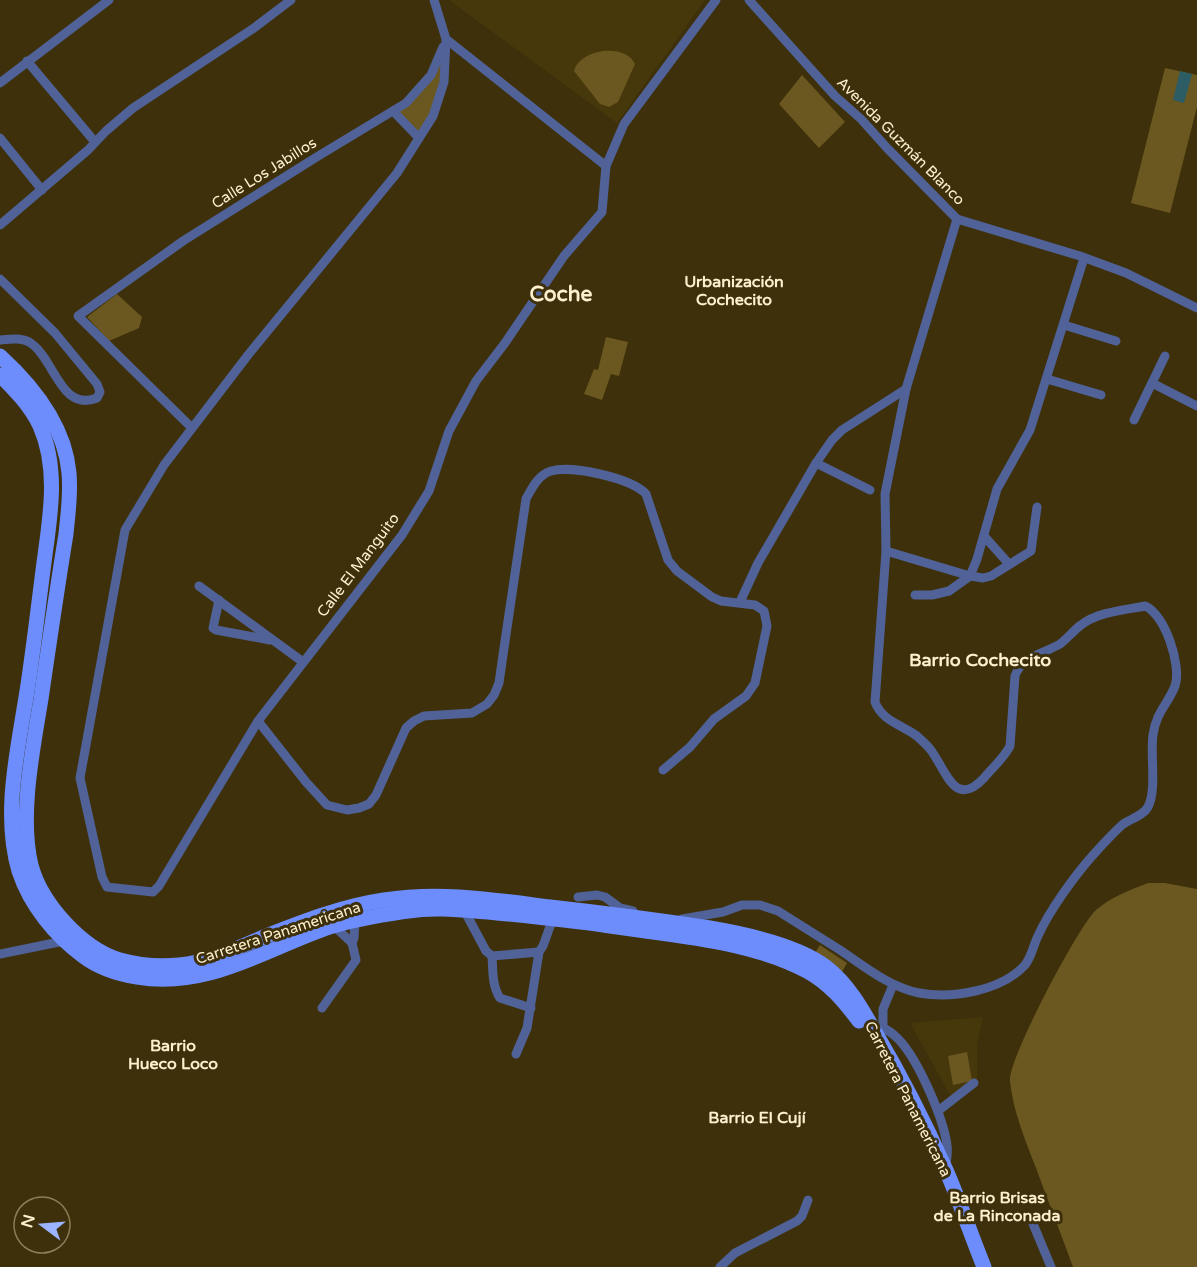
<svg xmlns="http://www.w3.org/2000/svg" width="1197" height="1267" font-family="'Varela Round',sans-serif">
	<style>
		.built { fill: #47380c }
		.green { fill: #6b5720 }
		.water { fill: #2c5d65 }
		.lines { fill: none; stroke-linecap: round; stroke-linejoin: round }
		.street { stroke: #506297; stroke-width: 9 }
		.primary { stroke: #6c8dfb; stroke-width: 15 }
		.labels { text-anchor: middle; dominant-baseline: central; stroke-width: 6; stroke-linejoin: round; paint-order: stroke }
		.street-label { font-size: 15px; fill: #fef0ce; stroke: #3d300a }
		.neighbourhood-label { font-size: 16px; font-weight: bold; fill: #fef0ce; stroke: #3d300a }
		.quarter-label { font-size: 18px; font-weight: bold; fill: #fef0ce; stroke: #3d300a }
		.district-label { font-size: 21px; font-weight: bold; fill: #fef0ce; stroke: #3d300a }
	</style>
	<rect width="100%" height="100%" fill="#3d300a"/>
	<g class="built">
		<path d="M449,0H705L617,123Z"/>
		<path d="M983,1017L977,1045V1087L954,1102L910,1023Z"/>
	</g>
	<g class="green">
		<path d="M445,44C442,83 440,102 419,135L395,112L408,105Z"/>
		<path d="M603,51C615,50 629,52 635,64L618,102L609,107L600,104L574,71C577,59 591,53 603,51Z"/>
		<path d="M1165,68L1197,75V107L1170,213L1131,203Z"/>
		<path d="M802,75L845,122L819,148L779,104Z"/>
		<path d="M117,294L142,317L139,328L109,341L87,317Z"/>
		<path d="M606,337L628,342L619,376L611,374L602,400L584,394L594,369L598,370Z"/>
		<path d="M1148,883H1165L1197,889V1267H1073C1061,1234 1048,1201 1036,1168C1025,1140 1013,1111 1010,1081C1007,1061 1079,925 1096,910C1111,897 1130,890 1148,883Z"/>
		<path d="M820,945L847,963L842,972L815,953Z"/>
		<path d="M967,1052L972,1081L953,1085L948,1056Z"/>
	</g>
	<path class="water" d="M1180,71L1192,74L1184,103L1173,100Z"/>
	<g class="lines">
		<g class="street">
			<path d="M434,0L446,39L444,82L433,116L397,173L248,355L164,465L125,530L80,778L102,877L107,887L153,892L159,886L258,721L402,535L429,491L449,431L476,381L505,343L564,256L602,212L606,166L624,124L716,0"/>
			<path d="M749,0L835,96L861,119L887,148L957,219L1080,256L1126,273L1197,308"/>
			<path d="M446,39L606,166"/>
			<path d="M27,61L95,142"/>
			<path d="M0,83L109,0"/>
			<path d="M393,111L419,138"/>
			<path d="M0,138L42,190"/>
			<path d="M0,225L88,150L106,131L133,108L254,28L291,0"/>
			<path d="M0,279L55,333L97,384L100,392L97,398C61,412 55,361 32,344C23,337 10,339 0,340"/>
			<path d="M1064,325L1116,341"/>
			<path d="M1047,379L1101,395"/>
			<path d="M1152,383L1197,406"/>
			<path d="M1134,420L1165,356"/>
			<path d="M192,428L78,316L183,241L315,158L406,103L431,75L443,47"/>
			<path d="M816,463L870,490"/>
			<path d="M984,536L1009,564"/>
			<path d="M886,551L970,576L983,578L991,576L1031,551L1037,507"/>
			<path d="M199,586L303,662"/>
			<path d="M915,595H932L949,591L970,576L977,559L997,489L1030,430L1084,258"/>
			<path d="M219,600L213,628L216,630L270,640"/>
			<path d="M740,602L758,563L816,463L832,440L842,430L906,389"/>
			<path d="M258,721L306,782L327,805L347,810L359,808L369,804L376,795L406,728L414,721L424,716L472,713L487,704L494,695L499,683L503,655L526,499C532,488 538,475 551,471C572,465 631,478 646,494L668,560L677,571L712,597L721,601L755,605L764,611L767,626L755,683L746,696L714,719L690,747L663,770"/>
			<path d="M578,897L597,895L605,897L620,908L633,911"/>
			<path d="M464,910L486,951L492,956L539,952"/>
			<path d="M682,919L723,912L742,905H760L778,911C799,924 819,937 840,950C864,966 889,987 919,993C952,999 1001,991 1025,965C1032,956 1033,946 1038,936C1049,911 1075,875 1094,854C1103,844 1112,834 1122,825C1130,819 1143,816 1148,807C1157,790 1150,755 1153,735C1156,712 1168,704 1175,686C1182,666 1165,614 1145,606C1124,610 1098,612 1081,625C1074,630 1068,638 1060,644C1045,653 1021,657 1015,676L1010,746C1004,758 993,767 984,778C954,810 946,769 930,749C927,745 921,740 917,736C902,725 882,721 875,702L886,551L885,494L906,389L957,219"/>
			<path d="M352,943L354,938L355,921"/>
			<path d="M0,954L64,941"/>
			<path d="M492,956C493,971 492,986 500,998L531,1008"/>
			<path d="M322,1008L356,960L352,943L334,926"/>
			<path d="M883,1027V1009L893,985"/>
			<path d="M873,1028C882,1027 887,1029 894,1035C916,1053 943,1117 947,1145C948,1151 947,1158 946,1164"/>
			<path d="M516,1054L527,1028L539,952L543,946L553,918"/>
			<path d="M938,1111L974,1083"/>
			<path d="M1031,1219L1051,1267"/>
			<path d="M720,1267L735,1253L797,1221L802,1216L808,1200"/>
		</g>
		<g class="primary">
			<path d="M0,356C34,387 65,426 69,473C71,494 68,513 66,534C57,589 49,644 41,699C33,748 19,816 31,865C41,903 82,949 120,960C138,965 160,967 179,965C209,962 238,948 266,936C304,921 343,906 384,900C440,891 495,900 550,907C604,913 657,920 710,928C745,934 798,945 826,967C848,984 862,1009 875,1032C901,1076 925,1123 946,1170C960,1202 971,1235 984,1267"/>
			<path d="M0,375C15,390 31,406 40,426C58,467 51,512 45,555C39,600 34,646 27,691C18,749 2,814 19,871C30,905 55,935 83,956C99,968 117,974 137,977C209,989 265,949 330,927C355,919 382,915 408,911C435,907 461,910 488,912C529,916 569,920 610,926C675,936 748,940 807,971C829,983 844,1001 859,1021"/>
		</g>
	</g>
	<g class="labels">
		<g class="street-label">
			<text transform="translate(901 141) rotate(45)">Avenida Guzmán Blanco</text>
			<text transform="translate(264 173) rotate(-32)">Calle Los Jabillos</text>
			<text transform="translate(358 565) rotate(-53)">Calle El Manguito</text>
			<text transform="translate(278 933) rotate(-18)">Carretera Panamericana</text>
			<text transform="translate(908 1099) rotate(63)">Carretera Panamericana</text>
		</g>
		<g class="neighbourhood-label">
			<text x="734" y="282">Urbanización<tspan x="734" dy="18">Cochecito</tspan></text>
			<text x="173" y="1046">Barrio<tspan x="173" dy="18">Hueco Loco</tspan></text>
			<text x="757" y="1118">Barrio El Cují</text>
			<text x="997" y="1198">Barrio Brisas<tspan x="997" dy="18">de La Rinconada</tspan></text>
		</g>
		<g class="quarter-label">
			<text x="980" y="660">Barrio Cochecito</text>
		</g>
		<g class="district-label">
			<text x="561" y="294">Coche</text>
		</g>
	</g>
	<g transform="translate(42 1225) rotate(286)"><circle r="28" fill="#3d300a" stroke="#8a7d58" stroke-width="1.5"/>
	<path d="M0-4.5L10 22L0 15L-10 22Z" fill="#9bb4fd"/>
	<text y="-9" font-size="16" font-weight="bold" text-anchor="middle" fill="#fef0ce">N</text>
	</g>
</svg>
